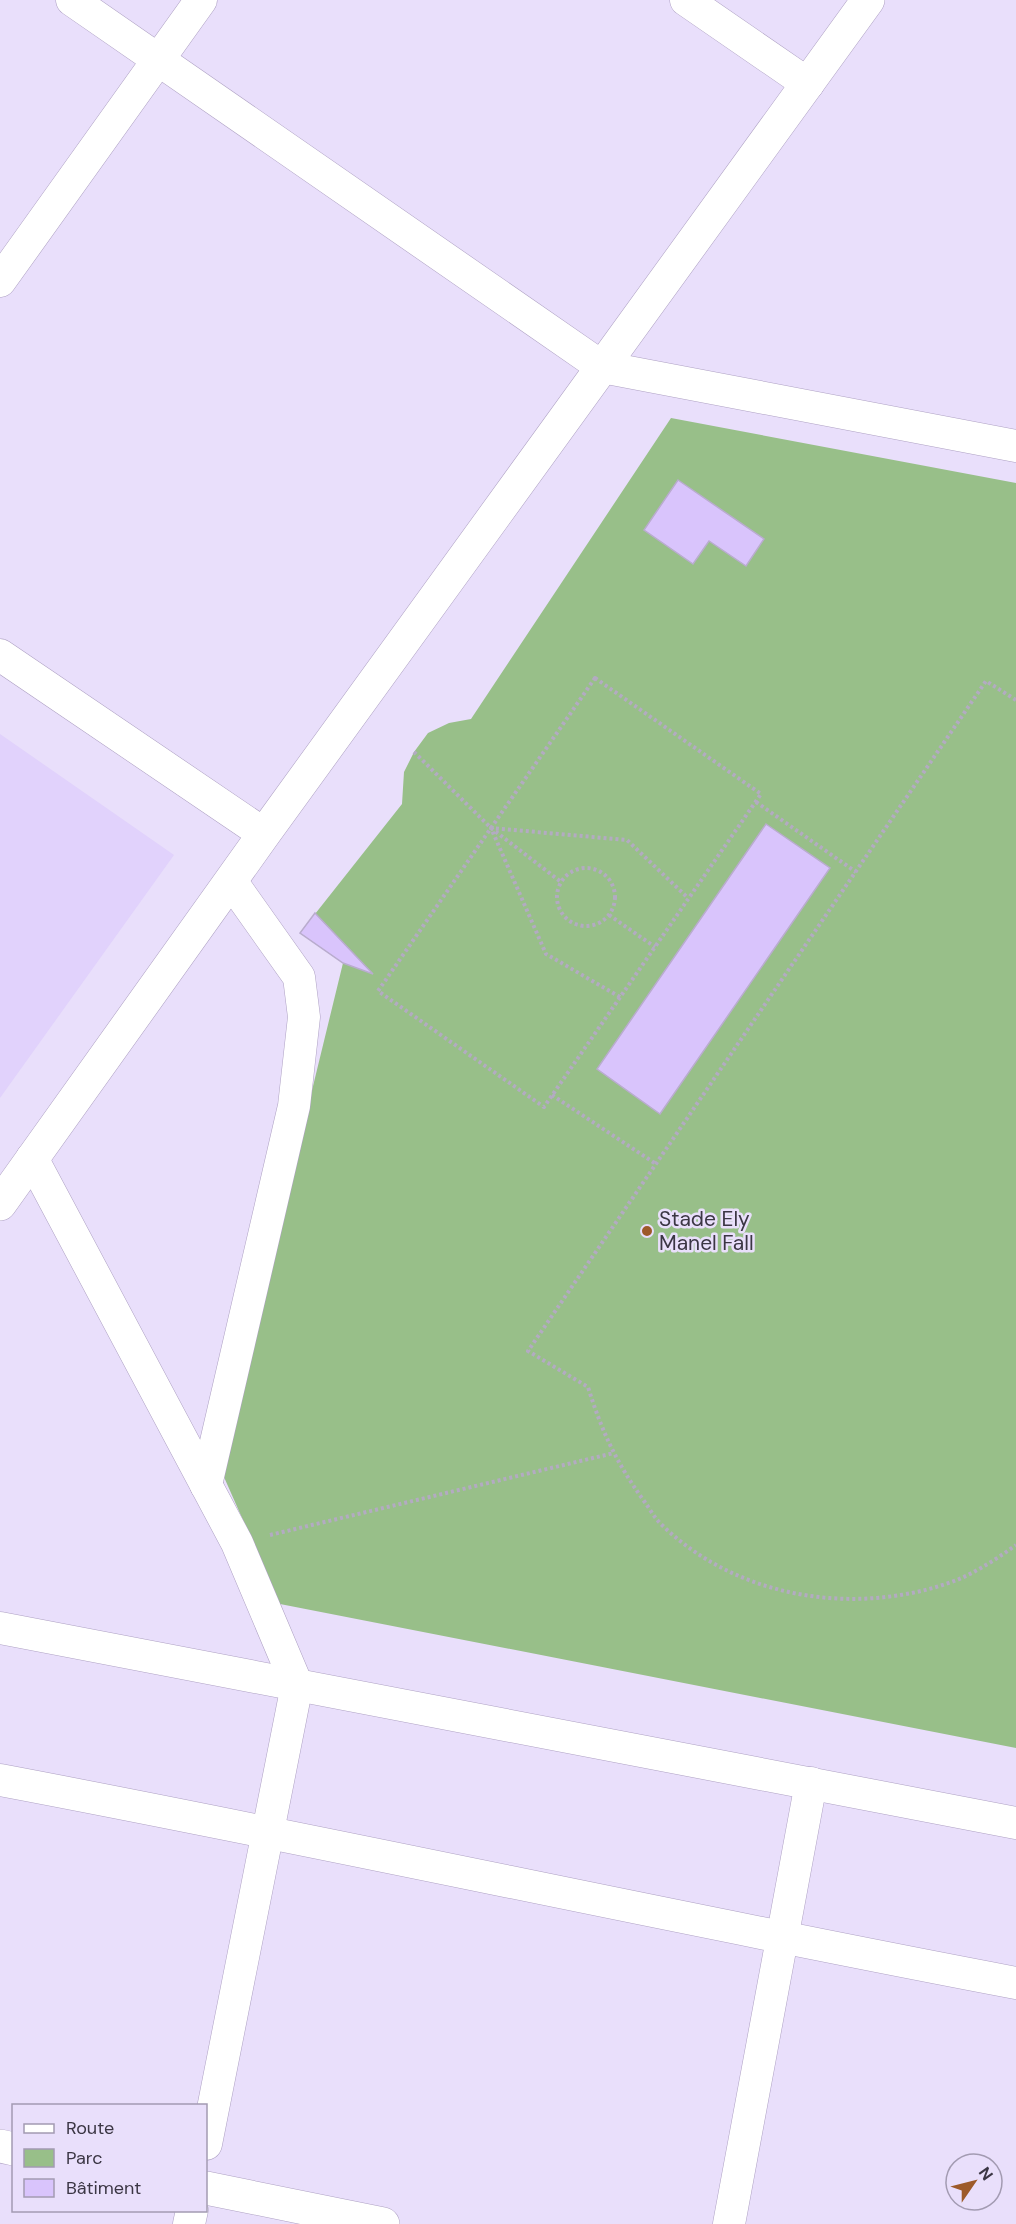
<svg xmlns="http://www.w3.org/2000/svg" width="1016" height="2224" font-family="'DM Sans',sans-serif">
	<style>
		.built { fill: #e1d2fc }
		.green { fill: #98bf89 }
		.building { fill: #d9c4fc; stroke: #b9acce; stroke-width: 1.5 }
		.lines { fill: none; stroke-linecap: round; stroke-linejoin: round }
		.street-casing { stroke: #aea1c3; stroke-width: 33 }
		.secondary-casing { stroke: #aea1c3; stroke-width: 34 }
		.path { stroke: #b3abc2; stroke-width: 4; stroke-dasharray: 3 3; stroke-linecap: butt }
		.street { stroke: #fff; stroke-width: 32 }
		.secondary { stroke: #fff; stroke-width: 33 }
		.poi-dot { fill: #9d5a2a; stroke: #e9dffb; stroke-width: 2 }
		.labels { text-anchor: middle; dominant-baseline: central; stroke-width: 5; stroke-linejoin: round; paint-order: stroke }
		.poi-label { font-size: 21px; fill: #3b3644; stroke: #e9dffb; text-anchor: start }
	</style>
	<rect width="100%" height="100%" fill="#e9dffb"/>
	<path class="built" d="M0,734L174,855L0,1098Z"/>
	<path class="green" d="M671,418L1016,483V1748L280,1604L220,1468L343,963L300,933L402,804L404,772L414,752L428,733L449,723L471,719Z"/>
	<g class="building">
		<path d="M678,480L764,539L746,566L709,541L693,564L644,530Z"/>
		<path d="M766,824L830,868L660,1114L597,1069Z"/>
		<path d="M315,913L373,974L343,963L300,933Z"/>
	</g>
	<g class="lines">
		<g class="street-casing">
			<g id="street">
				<path d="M72,0L602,367L1016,446"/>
				<path d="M686,0L808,84"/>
				<path d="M0,281L201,0"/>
				<path d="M0,655L264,834"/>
				<path d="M32,1158L237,1543L297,1685L206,2144"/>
				<path d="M206,1485L294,1106L304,1017L299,977L231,881"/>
				<path d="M0,1628L1016,1823"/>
				<path d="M0,1780C339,1844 677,1919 1016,1983"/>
				<path d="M189,2224L192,2210"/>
				<path d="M729,2224L811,1783"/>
			</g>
		</g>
		<g class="secondary-casing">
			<g id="secondary">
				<path d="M0,1204L264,834L868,0"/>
				<path d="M0,2146L14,2149"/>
				<path d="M206,2188L383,2224"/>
			</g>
		</g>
		<g class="path">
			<path d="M595,678L761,794L544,1107L378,991Z"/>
			<path d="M1016,700L986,681L528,1351L588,1387C602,1432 616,1462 644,1501C650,1509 655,1519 663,1526C740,1600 859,1617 957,1580C978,1571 998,1558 1016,1545"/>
			<path d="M414,752L491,828L561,882"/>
			<path d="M756,802L856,872"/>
			<circle cx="586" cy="897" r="29"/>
			<path d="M609,915L655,947"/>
			<path d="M620,997L546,954L491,828L627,840L688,898"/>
			<path d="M552,1095L656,1164"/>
			<path d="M270,1535L614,1453"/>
		</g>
		<use href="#street" class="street"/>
		<use href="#secondary" class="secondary"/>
	</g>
	<circle class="poi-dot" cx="647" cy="1231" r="6"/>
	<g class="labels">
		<g class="poi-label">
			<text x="659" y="1219">Stade Ely<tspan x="659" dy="24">Manel Fall</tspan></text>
		</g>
	</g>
	<rect x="12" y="2104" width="195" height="108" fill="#e9dffb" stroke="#a39bb2" stroke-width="1.5"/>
	<rect x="24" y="2124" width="30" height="9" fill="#ffffff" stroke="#a39bb2" stroke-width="1.5"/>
	<text x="66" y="2134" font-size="18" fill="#3b3644">Route</text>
	<rect x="24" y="2149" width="30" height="18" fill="#98bf89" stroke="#a39bb2" stroke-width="1.5"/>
	<text x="66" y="2164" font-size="18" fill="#3b3644">Parc</text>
	<rect x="24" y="2179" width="30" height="18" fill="#d9c4fc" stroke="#a39bb2" stroke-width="1.5"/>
	<text x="66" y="2194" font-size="18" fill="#3b3644">Bâtiment</text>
	<g transform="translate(974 2182) rotate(55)"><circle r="28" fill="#e9dffb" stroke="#a39bb2" stroke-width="1.5"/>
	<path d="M0-4.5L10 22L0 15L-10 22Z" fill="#9d5a2a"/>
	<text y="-9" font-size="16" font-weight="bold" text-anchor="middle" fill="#3b3644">N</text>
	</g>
</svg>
